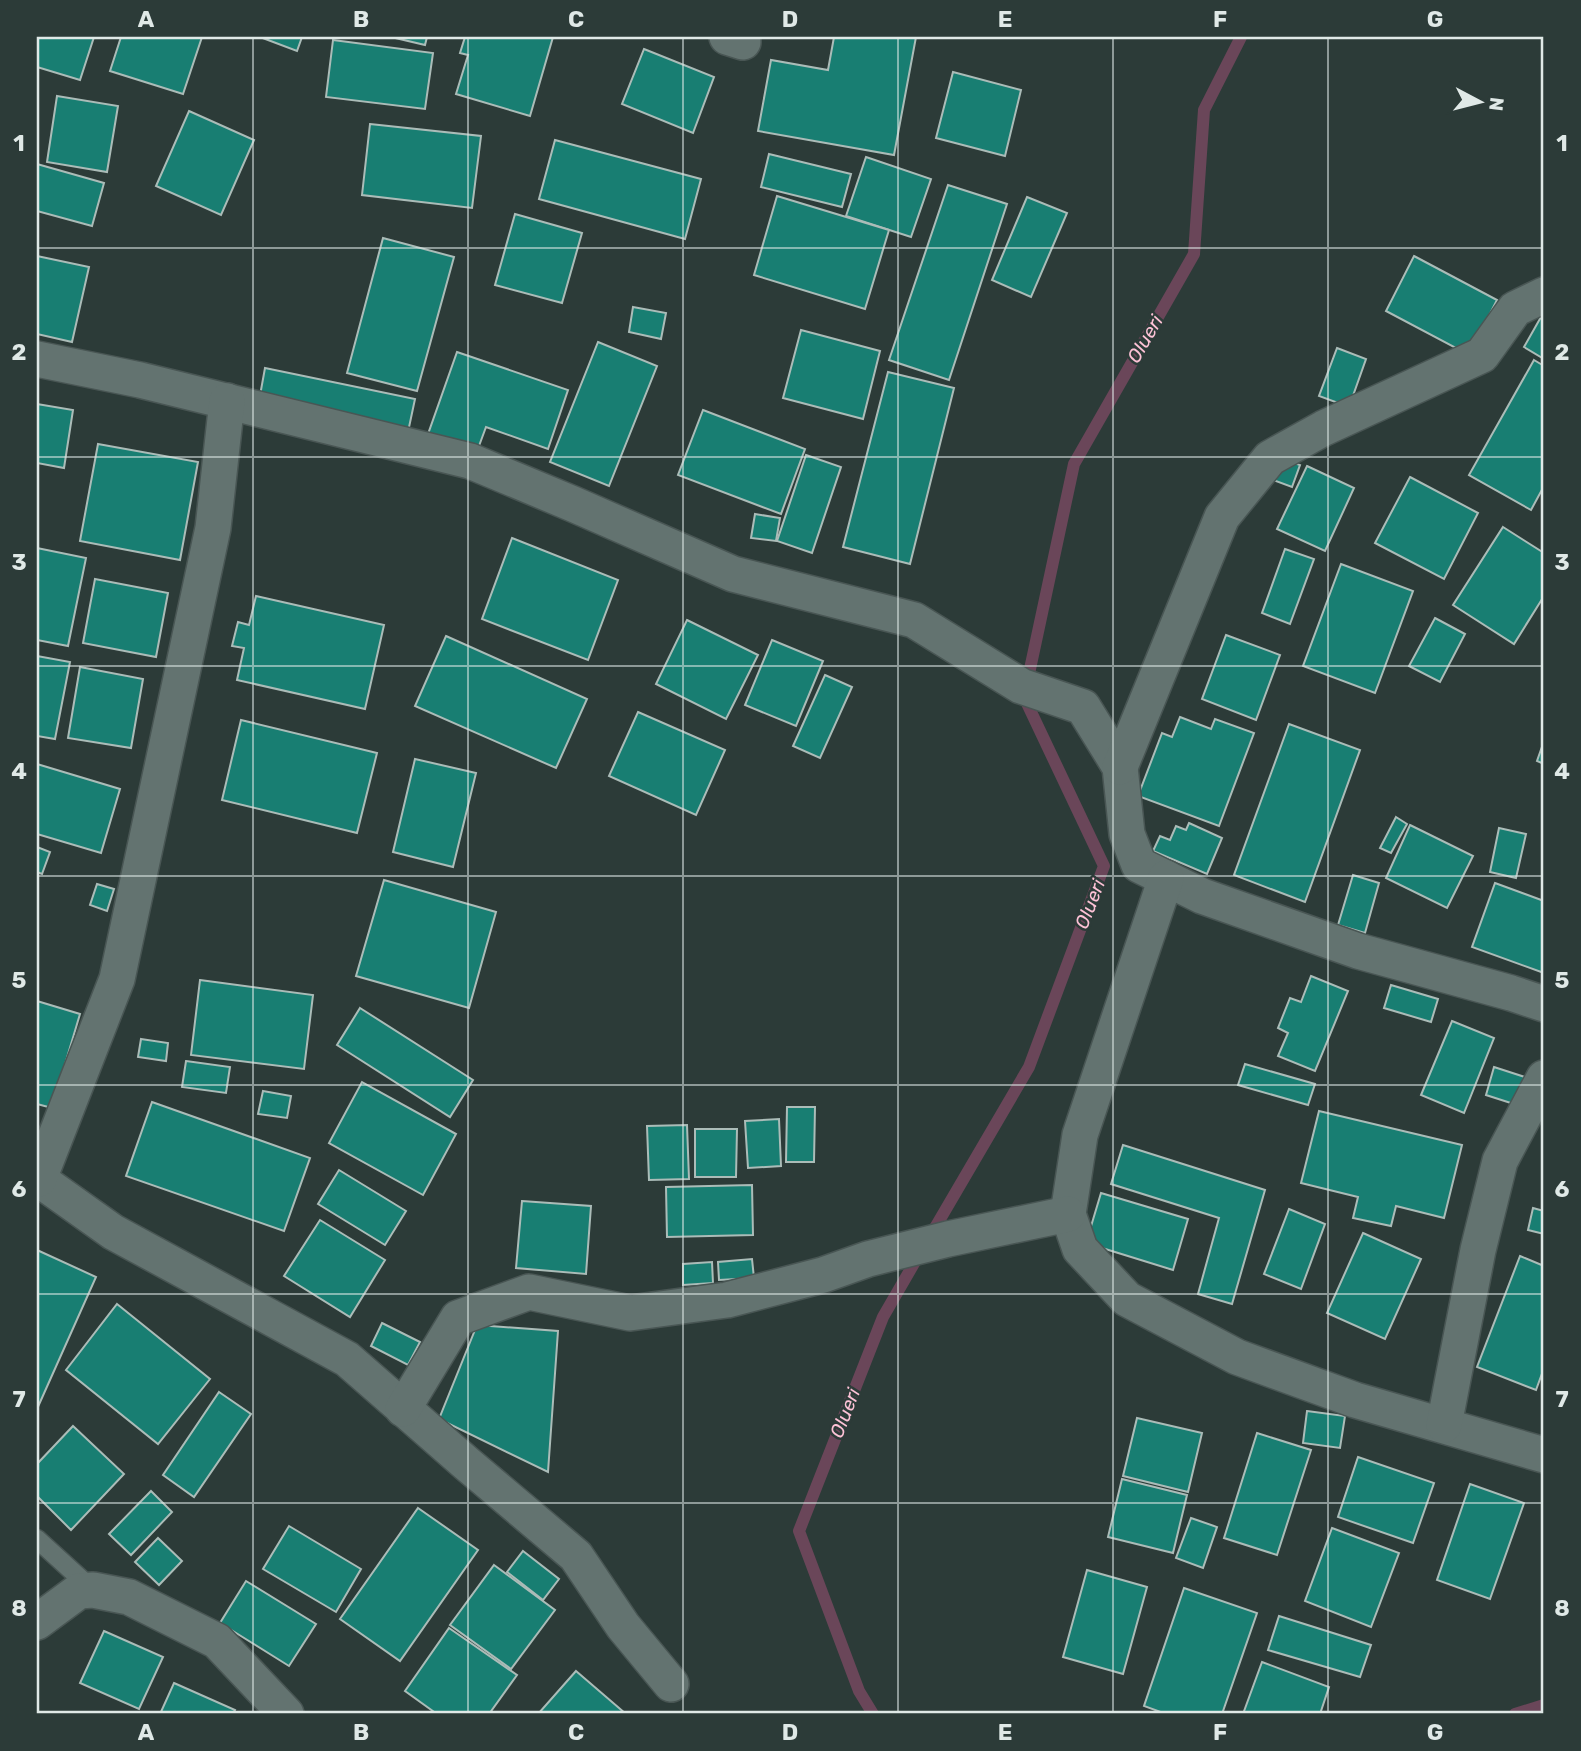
<svg xmlns="http://www.w3.org/2000/svg" width="1581" height="1751" font-family="Rubik,sans-serif">
	<style>
		.lines { fill: none; stroke-linecap: round; stroke-linejoin: round }
		.stream { stroke: #6a4659; stroke-width: 12 }
		.building { fill: #187e72; stroke: #abbcb8; stroke-width: 2 }
		.lane-casing { stroke: #495654; stroke-width: 21 }
		.street-casing { stroke: #495654; stroke-width: 38 }
		.lane { stroke: #637370; stroke-width: 18 }
		.street { stroke: #637370; stroke-width: 35 }
		.grid { fill: none; stroke: #e0e9e7; stroke-width: 2; stroke-opacity: 0.55 }
		.labels { text-anchor: middle; dominant-baseline: central; stroke-width: 5; stroke-linejoin: round; paint-order: stroke }
		.water-label { font-size: 19px; font-style: italic; fill: #fdc2d6; stroke: #2c3b38 }
		.neatline { fill: none; stroke: #e0e9e7; stroke-width: 2.5 }
		.grid-label { font-size: 23px; text-anchor: middle; font-weight: bold; fill: #e0e9e7 }
	</style>
	<rect width="100%" height="100%" fill="#2c3b38"/>
	<g class="lines">
		<g class="stream">
			<path d="M929,1238L1029,1067L1104,866L1024,697L1074,464L1194,254L1204,110L1241,37"/>
			<path d="M873,1714L859,1691L799,1531L883,1317L920,1253"/>
			<path d="M1515,1714L1544,1705"/>
		</g>
	</g>
	<g class="building">
		<path d="M37,37H94L80,80L37,67Z"/>
		<path d="M121,37H202L183,94L110,71Z"/>
		<path d="M260,37H302L297,51Z"/>
		<path d="M391,37H427L425,45Z"/>
		<path d="M465,37H553L530,116L456,94L468,55L460,53Z"/>
		<path d="M834,37H916L894,155L758,131L771,60L828,70Z"/>
		<path d="M333,40L433,53L425,109L326,97Z"/>
		<path d="M644,49L714,77L693,133L622,104Z"/>
		<path d="M953,72L1021,90L1005,156L936,138Z"/>
		<path d="M57,96L118,106L107,172L47,162Z"/>
		<path d="M189,111L254,140L221,215L156,186Z"/>
		<path d="M370,124L481,136L472,208L362,195Z"/>
		<path d="M555,140L701,179L685,239L539,199Z"/>
		<path d="M769,154L851,174L842,207L761,187Z"/>
		<path d="M866,157L931,179L911,237L846,216Z"/>
		<path d="M37,164L104,183L92,226L37,211Z"/>
		<path d="M948,185L1007,204L949,380L889,360Z"/>
		<path d="M777,196L889,230L865,309L754,275Z"/>
		<path d="M1027,197L1067,213L1031,297L992,280Z"/>
		<path d="M515,214L582,233L562,303L495,285Z"/>
		<path d="M383,238L454,257L417,391L347,373Z"/>
		<path d="M37,256L89,267L72,342L37,334Z"/>
		<path d="M1414,256L1497,300L1469,355L1386,311Z"/>
		<path d="M633,307L666,313L661,339L629,332Z"/>
		<path d="M1541,317L1544,319V359L1524,347Z"/>
		<path d="M801,330L880,351L863,419L783,398Z"/>
		<path d="M598,342L657,366L609,486L550,462Z"/>
		<path d="M1337,348L1366,359L1349,407L1319,396Z"/>
		<path d="M457,352L568,390L548,449L486,427L476,454L427,437Z"/>
		<path d="M1534,360L1544,366V486L1531,510L1469,475Z"/>
		<path d="M265,368L415,399L408,432L259,401Z"/>
		<path d="M888,372L954,388L910,564L843,547Z"/>
		<path d="M37,404L73,410L64,468L37,463Z"/>
		<path d="M703,410L805,449L781,514L678,475Z"/>
		<path d="M98,444L198,462L180,560L80,541Z"/>
		<path d="M806,455L841,467L812,553L777,541Z"/>
		<path d="M1281,458L1300,465L1292,487L1273,480Z"/>
		<path d="M1307,466L1354,488L1325,551L1277,529Z"/>
		<path d="M1410,477L1478,513L1444,579L1375,543Z"/>
		<path d="M755,514L780,518L776,541L751,538Z"/>
		<path d="M1503,527L1544,553V596L1514,644L1453,605Z"/>
		<path d="M512,538L618,580L588,660L482,619Z"/>
		<path d="M37,548L86,558L68,646L37,640Z"/>
		<path d="M1285,549L1314,559L1290,624L1262,613Z"/>
		<path d="M1341,564L1413,591L1375,693L1303,666Z"/>
		<path d="M95,579L168,593L156,657L83,643Z"/>
		<path d="M256,596L384,625L365,709L237,680L244,648L232,646L238,622L249,625Z"/>
		<path d="M1435,618L1465,634L1440,682L1409,666Z"/>
		<path d="M687,620L758,655L726,719L656,684Z"/>
		<path d="M1226,635L1280,655L1256,720L1202,699Z"/>
		<path d="M446,636L587,699L556,768L415,706Z"/>
		<path d="M772,640L823,661L796,726L745,705Z"/>
		<path d="M37,656L70,662L55,739L37,736Z"/>
		<path d="M80,667L143,679L131,748L68,738Z"/>
		<path d="M825,675L852,687L820,758L793,746Z"/>
		<path d="M638,712L725,750L696,815L609,776Z"/>
		<path d="M1180,717L1211,729L1215,719L1254,733L1219,826L1138,796L1162,733L1172,737Z"/>
		<path d="M241,720L377,753L357,833L222,800Z"/>
		<path d="M1289,724L1360,750L1305,902L1234,875Z"/>
		<path d="M1544,741V764L1537,761Z"/>
		<path d="M415,759L476,773L453,867L393,852Z"/>
		<path d="M37,764L120,789L101,853L37,834Z"/>
		<path d="M1396,817L1407,824L1391,853L1380,848Z"/>
		<path d="M1189,823L1222,838L1207,874L1153,851L1160,836L1170,840L1176,826L1186,830Z"/>
		<path d="M1410,825L1473,856L1447,908L1386,878Z"/>
		<path d="M1499,828L1526,834L1516,878L1490,872Z"/>
		<path d="M37,847L50,852L42,874L37,872Z"/>
		<path d="M1353,875L1379,883L1365,933L1338,925Z"/>
		<path d="M384,880L496,912L469,1008L356,976Z"/>
		<path d="M1495,883L1544,901V973L1472,947Z"/>
		<path d="M97,884L114,889L107,911L90,905Z"/>
		<path d="M1311,976L1348,991L1315,1071L1278,1056L1288,1033L1278,1028L1290,998L1301,1002Z"/>
		<path d="M200,980L313,995L304,1069L191,1055Z"/>
		<path d="M1391,985L1438,999L1431,1022L1384,1008Z"/>
		<path d="M37,1001L80,1014L52,1108L37,1104Z"/>
		<path d="M360,1008L473,1080L450,1117L337,1045Z"/>
		<path d="M1452,1021L1494,1038L1464,1113L1421,1095Z"/>
		<path d="M141,1039L168,1043L166,1061L138,1057Z"/>
		<path d="M186,1061L230,1067L226,1093L182,1087Z"/>
		<path d="M1245,1064L1315,1084L1308,1105L1238,1085Z"/>
		<path d="M1494,1067L1528,1078L1520,1106L1486,1095Z"/>
		<path d="M362,1082L456,1134L423,1195L329,1143Z"/>
		<path d="M263,1091L291,1096L287,1118L258,1114Z"/>
		<path d="M152,1102L310,1158L284,1231L126,1176Z"/>
		<path d="M787,1107H815L814,1162H786Z"/>
		<path d="M1319,1111L1462,1145L1444,1218L1396,1206L1391,1226L1353,1218L1358,1197L1301,1183Z"/>
		<path d="M779,1119L781,1166L748,1168L745,1121Z"/>
		<path d="M687,1125L689,1179L649,1180L647,1126Z"/>
		<path d="M695,1129H737L736,1177H695Z"/>
		<path d="M1123,1145L1265,1190L1232,1304L1198,1294L1219,1218L1111,1184Z"/>
		<path d="M339,1170L406,1211L385,1245L318,1204Z"/>
		<path d="M752,1185L753,1235L667,1237L666,1187Z"/>
		<path d="M1101,1193L1188,1219L1173,1270L1086,1243Z"/>
		<path d="M522,1201L591,1206L586,1274L516,1268Z"/>
		<path d="M1533,1208L1544,1211V1234L1528,1230Z"/>
		<path d="M1289,1209L1325,1224L1301,1289L1264,1274Z"/>
		<path d="M320,1220L385,1260L350,1317L284,1276Z"/>
		<path d="M1363,1233L1421,1259L1385,1339L1327,1313Z"/>
		<path d="M37,1250L96,1277L37,1409Z"/>
		<path d="M1520,1256L1544,1266V1368L1536,1390L1477,1367Z"/>
		<path d="M752,1259L754,1278L719,1280L718,1262Z"/>
		<path d="M712,1262L713,1283L683,1285V1264Z"/>
		<path d="M117,1304L210,1379L158,1444L66,1370Z"/>
		<path d="M382,1323L420,1342L408,1365L371,1346Z"/>
		<path d="M477,1325L558,1331L548,1472L439,1419Z"/>
		<path d="M219,1392L251,1414L194,1497L163,1475Z"/>
		<path d="M1307,1411L1345,1416L1340,1448L1303,1443Z"/>
		<path d="M1137,1418L1202,1433L1188,1492L1123,1476Z"/>
		<path d="M73,1426L124,1474L71,1530L37,1496V1464Z"/>
		<path d="M1257,1433L1311,1450L1277,1555L1224,1538Z"/>
		<path d="M1358,1457L1434,1483L1413,1543L1338,1517Z"/>
		<path d="M1122,1479L1187,1495L1173,1553L1108,1537Z"/>
		<path d="M1470,1484L1524,1503L1490,1599L1437,1580Z"/>
		<path d="M151,1491L172,1512L131,1555L109,1534Z"/>
		<path d="M418,1508L478,1550L400,1661L340,1619Z"/>
		<path d="M1191,1518L1217,1527L1203,1568L1176,1558Z"/>
		<path d="M289,1526L361,1569L336,1612L263,1569Z"/>
		<path d="M1332,1528L1399,1553L1371,1627L1305,1601Z"/>
		<path d="M158,1538L182,1561L159,1585L135,1562Z"/>
		<path d="M523,1551L559,1579L543,1600L507,1572Z"/>
		<path d="M494,1565L555,1610L511,1669L450,1625Z"/>
		<path d="M1087,1570L1147,1587L1123,1674L1063,1657Z"/>
		<path d="M246,1581L316,1624L289,1666L220,1623Z"/>
		<path d="M1184,1588L1257,1613L1222,1714H1166L1144,1706Z"/>
		<path d="M1279,1616L1371,1645L1360,1677L1268,1650Z"/>
		<path d="M449,1628L517,1675L489,1714H437L405,1691Z"/>
		<path d="M104,1631L163,1657L139,1709L80,1683Z"/>
		<path d="M1262,1662L1329,1687L1320,1714H1243Z"/>
		<path d="M576,1671L626,1714H538Z"/>
		<path d="M174,1683L235,1710L233,1714H160Z"/>
	</g>
	<g class="lines">
		<g class="lane-casing">
			<path id="lane" d="M37,1539L93,1590"/>
		</g>
		<g class="street-casing">
			<g id="street">
				<path d="M727,37L743,42"/>
				<path d="M37,359L140,380L470,461L573,504L733,574L914,620L1021,686L1083,707L1120,767L1127,834L1139,865L1202,896L1358,951L1511,993L1544,1004"/>
				<path d="M1120,767L1222,517L1270,458L1324,428L1482,355L1515,309L1544,295"/>
				<path d="M1166,878L1080,1135L1068,1214L1080,1249L1127,1299L1237,1357L1355,1400L1544,1455"/>
				<path d="M37,1178L113,1232L347,1359L466,1463L576,1556L623,1626L671,1684"/>
				<path d="M39,1179L117,979L213,528L227,401"/>
				<path d="M403,1409L458,1318L529,1292L630,1313L727,1300L823,1275L868,1259L948,1239L1068,1214"/>
				<path d="M1444,1425L1478,1250L1500,1161L1544,1078"/>
				<path d="M37,1622L79,1591L93,1590L129,1597L217,1641L286,1714"/>
			</g>
		</g>
		<use href="#lane" class="lane"/>
		<use href="#street" class="street"/>
	</g>
	<path class="grid" d="M253,37V1714M468,37V1714M683,37V1714M898,37V1714M1113,37V1714M1328,37V1714M37,248H1544M37,457H1544M37,666H1544M37,876H1544M37,1085H1544M37,1294H1544M37,1503H1544"/>
	<g class="labels">
		<g class="water-label">
			<text transform="translate(1145 339) rotate(-60)">Olueri</text>
			<text transform="translate(1090 904) rotate(-69)">Olueri</text>
			<text transform="translate(845 1413) rotate(-69)">Olueri</text>
		</g>
	</g>
	<rect width="1581" height="1751" fill="none" stroke="#2c3b38" stroke-width="77"/>
	<g transform="translate(1480 102) rotate(97)" stroke="#2c3b38" stroke-width="5" paint-order="stroke">
	<path d="M0-5L12 26L0 18L-12 26Z" fill="#e0e9e7"/>
	<text y="-10" font-size="19" font-weight="bold" text-anchor="middle" fill="#e0e9e7">N</text>
	</g>
	<rect x="38" y="38" width="1504" height="1674" class="neatline"/>
	<g class="grid-label">
		<text x="146" y="27">A</text>
		<text x="361" y="27">B</text>
		<text x="576" y="27">C</text>
		<text x="790" y="27">D</text>
		<text x="1005" y="27">E</text>
		<text x="1220" y="27">F</text>
		<text x="1435" y="27">G</text>
		<text x="19" y="151">1</text>
		<text x="1562" y="151">1</text>
		<text x="19" y="360">2</text>
		<text x="1562" y="360">2</text>
		<text x="19" y="570">3</text>
		<text x="1562" y="570">3</text>
		<text x="19" y="779">4</text>
		<text x="1562" y="779">4</text>
		<text x="19" y="988">5</text>
		<text x="1562" y="988">5</text>
		<text x="19" y="1197">6</text>
		<text x="1562" y="1197">6</text>
		<text x="19" y="1407">7</text>
		<text x="1562" y="1407">7</text>
		<text x="19" y="1616">8</text>
		<text x="1562" y="1616">8</text>
		<text x="146" y="1740">A</text>
		<text x="361" y="1740">B</text>
		<text x="576" y="1740">C</text>
		<text x="790" y="1740">D</text>
		<text x="1005" y="1740">E</text>
		<text x="1220" y="1740">F</text>
		<text x="1435" y="1740">G</text>
	</g>
</svg>
